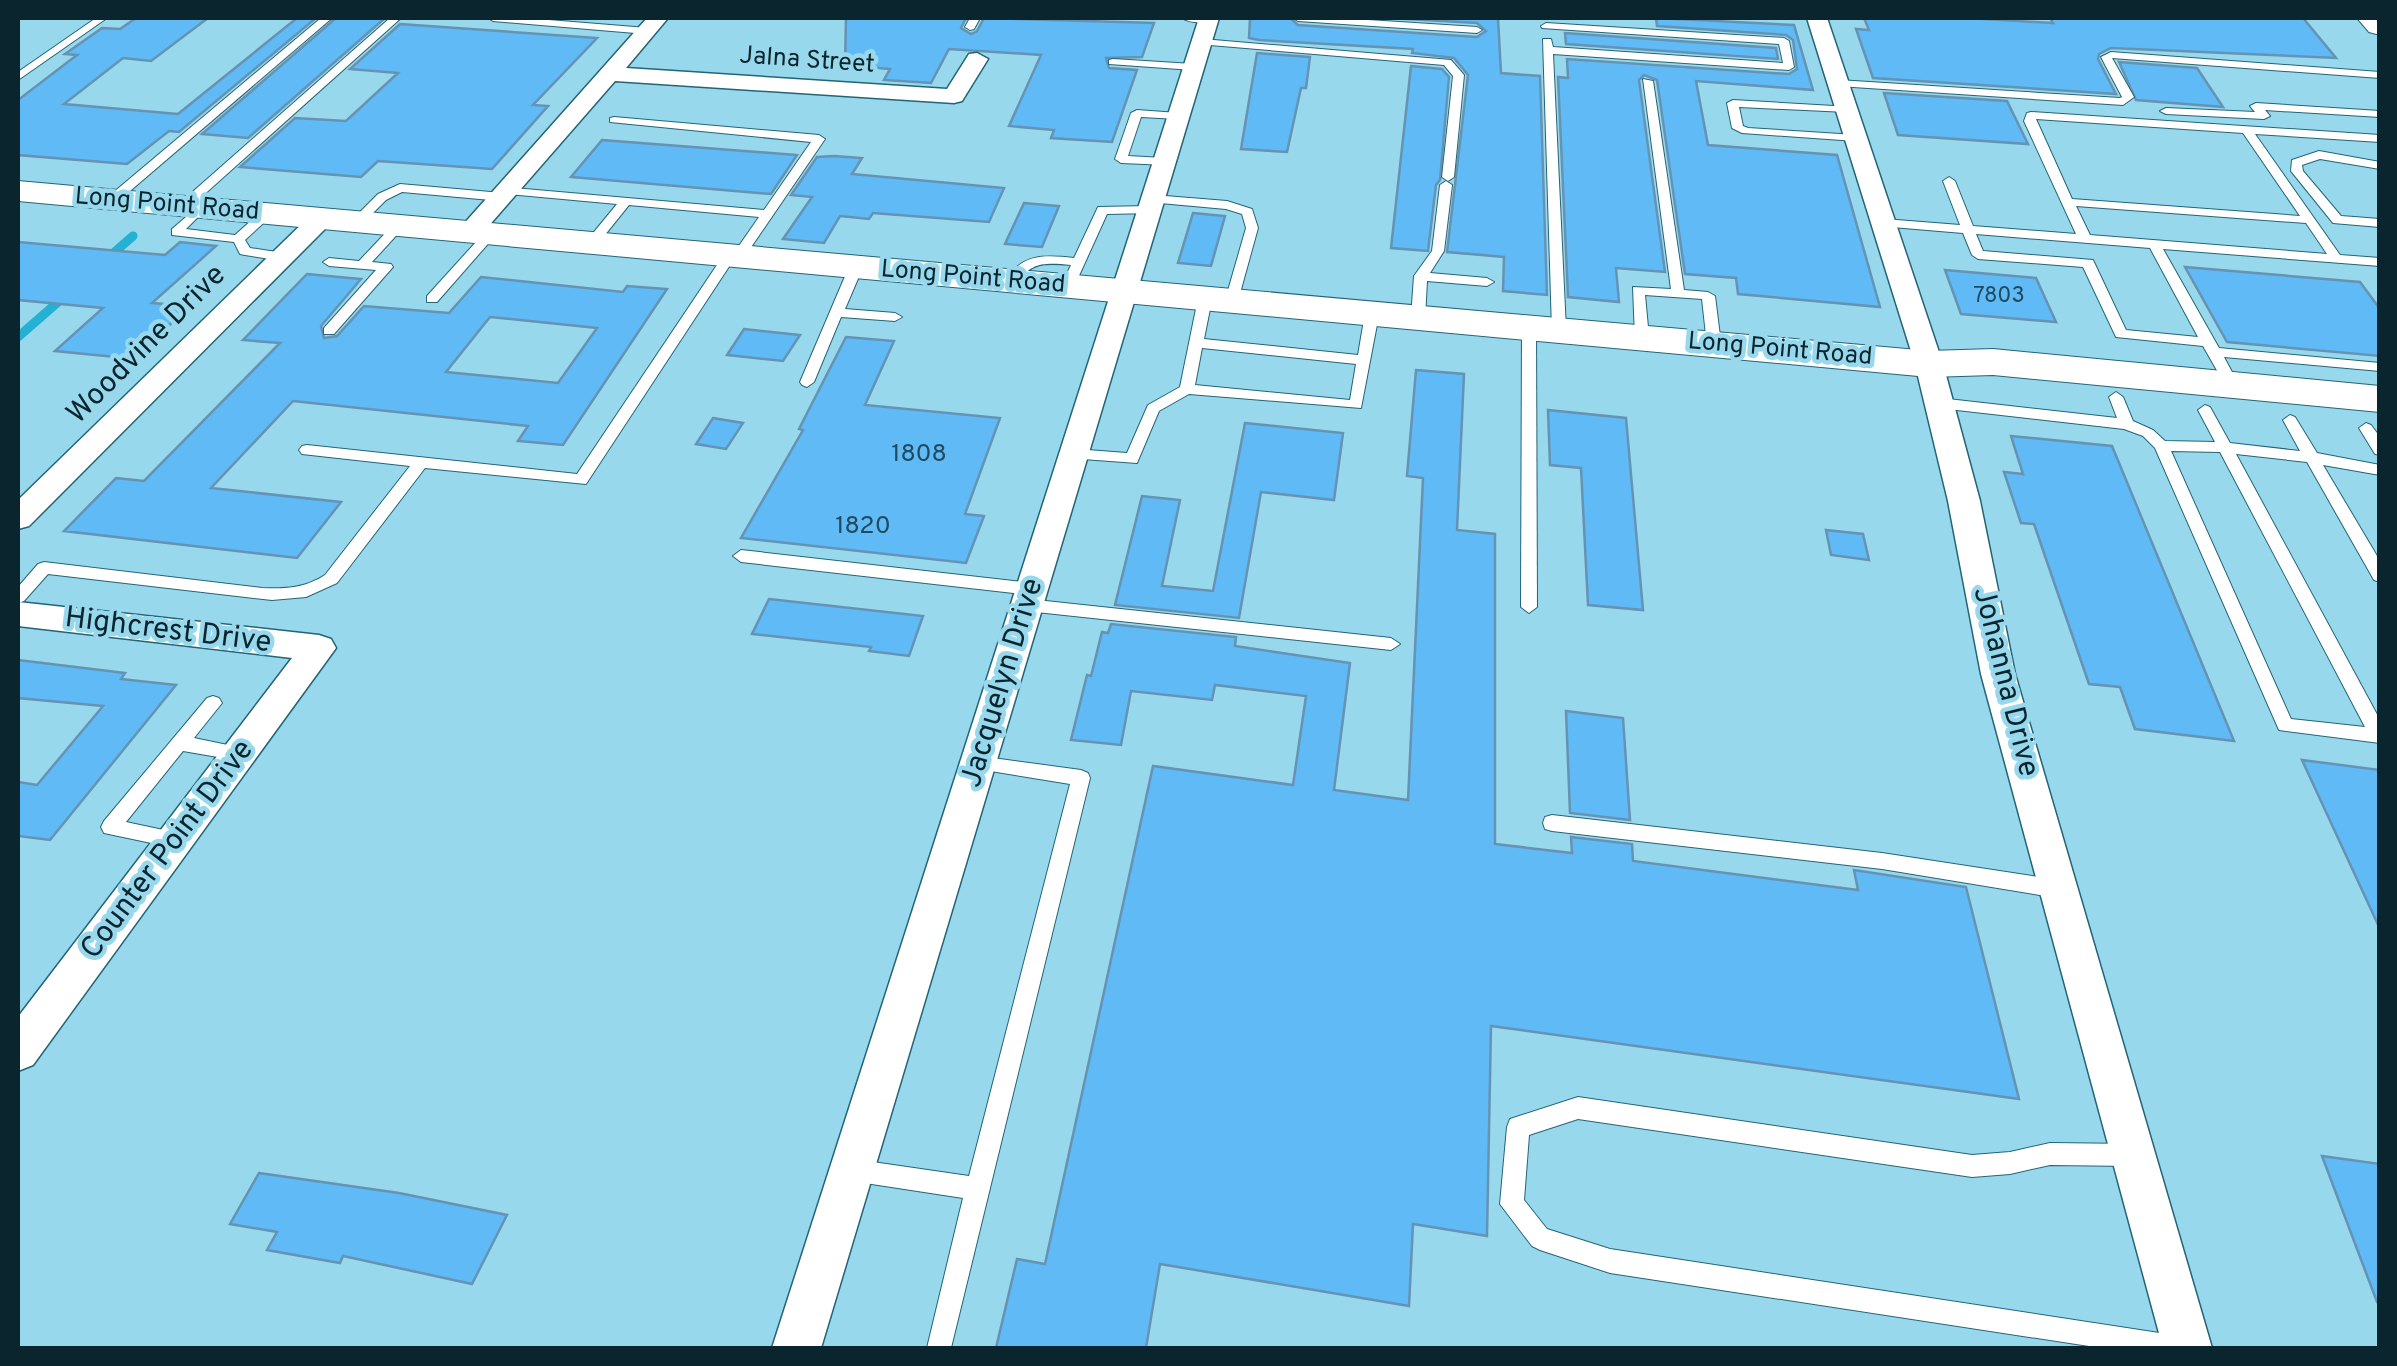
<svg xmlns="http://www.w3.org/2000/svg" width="2397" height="1366" font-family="Overpass,sans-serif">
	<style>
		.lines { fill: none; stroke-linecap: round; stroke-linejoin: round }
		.stream-far1 { stroke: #23b1d4; stroke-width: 6 }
		.stream { stroke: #23b1d4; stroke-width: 9 }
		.building { fill: #60baf5; stroke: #6593b4; stroke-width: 2.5; fill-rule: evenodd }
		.service-casing { stroke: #236476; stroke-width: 2 }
		.minor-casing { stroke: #236476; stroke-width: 3 }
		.secondary-casing { stroke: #236476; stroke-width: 2 }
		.service { fill: #fff; fill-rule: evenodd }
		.minor { fill: #fff; fill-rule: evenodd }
		.secondary { fill: #fff; fill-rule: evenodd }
		.labels { text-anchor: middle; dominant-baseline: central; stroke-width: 9; stroke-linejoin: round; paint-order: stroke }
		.far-number-label { font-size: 22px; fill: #204a5f }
		.far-street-label { font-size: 25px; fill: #0a252d; stroke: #98d8ed }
		.number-label { font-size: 25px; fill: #204a5f }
		.street-label { font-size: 30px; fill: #0a252d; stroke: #98d8ed }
	</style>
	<rect width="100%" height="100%" fill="#98d8ed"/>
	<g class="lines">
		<path class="stream-far1" d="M130,238L134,235"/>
		<g class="stream">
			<path d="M109,257L133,236"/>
			<path d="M18,337L66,295"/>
		</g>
	</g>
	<g class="building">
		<path d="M136,18H208L151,61L123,58L64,104L178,114L297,18H316L179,132L169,131L127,164L18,155V100L77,55L65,54L102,28L120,29Z"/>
		<path d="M336,18H385L248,138L202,134Z"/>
		<path d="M846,18H966L961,28L971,34L977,31L984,18L1154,23L1142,57L1106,58L1109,68L1137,70L1112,142L1051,138L1054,130L1009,126L1041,55L949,49L931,83L884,80L890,69L845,65Z"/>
		<path d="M1250,18H1290L1298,25L1477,37L1486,31L1477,23L1388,18H1498L1501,73L1540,76L1547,295L1503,291L1504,257L1447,252L1468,75L1454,58L1412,53L1413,49L1259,40L1249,38Z"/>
		<path d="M1656,18L1794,25L1813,90L1696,81L1708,145L1837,155L1880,307L1738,294L1736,278L1685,274L1657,80L1644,75L1639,80L1665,272L1616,268L1619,302L1568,297L1558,77L1568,78L1567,59L1789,74L1797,69L1793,40L1786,35L1657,26Z"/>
		<path d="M1864,18H1968L2053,23L2050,18H2303L2336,58L2111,48L2099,54L2098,59L2116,94L1873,78L1856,29L1869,30Z"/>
		<path d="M400,24L597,38L533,105L548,106L492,169L378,161L361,177L240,167L295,118L346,121L398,73L350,69Z"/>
		<path d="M1565,33L1776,48L1778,59L1566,44Z"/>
		<path d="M1257,53L1310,57L1306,88H1301L1287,152L1241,149Z"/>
		<path d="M2119,62L2197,68L2223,107L2136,100Z"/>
		<path d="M1411,66L1442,69L1449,77L1440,180L1436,185L1428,251L1391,248Z"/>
		<path d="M1884,93L2007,101L2028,144L1898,135Z"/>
		<path d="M602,140L797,155L771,194L571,177Z"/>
		<path d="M834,156L862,158L852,174L1004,188L989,222L873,213L869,219L840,216L824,243L783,239L812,197L791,195L817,157Z"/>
		<path d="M1024,203L1059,206L1042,247L1005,244Z"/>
		<path d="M1193,213L1225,216L1211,266L1178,263Z"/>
		<path d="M18,242L165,255L180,242L216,246L152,303L189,306L135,359L55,351L103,308L18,300Z"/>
		<path d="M2185,267L2360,282L2380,309V356L2227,342Z"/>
		<path d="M1945,270L2036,278L2056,322L1961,314Z"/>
		<path d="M307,274L361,279L321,326L324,338L337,336L364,306L449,313L481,277L623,292L627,286L667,289L563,445L518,441L528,426L293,401L211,488L341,502L297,558L64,531L116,478L144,481L280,343L243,340ZM490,317L597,328L558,383L446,372Z"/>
		<path d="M744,329L800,335L783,361L727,355Z"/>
		<path d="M846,337L894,341L865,405L1000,418L965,514L984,516L966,563L741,538L803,430L799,429Z"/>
		<path d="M1416,370L1464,374L1457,530L1495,534V844L1572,853L1571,837L1632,844L1633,861L1858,890L1854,870L1966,887L2019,1099L1491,1026L1487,1236L1413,1224L1409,1306L1160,1264L1146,1348H996L1017,1259L1045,1264L1153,766L1293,785L1306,696L1215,685L1212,700L1131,691L1121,745L1071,740L1087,675L1091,676L1102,632L1108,633L1111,624L1236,637L1235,646L1350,663L1334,790L1408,800L1423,478L1407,476Z"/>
		<path d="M1548,410L1626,418L1643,610L1588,605L1581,468L1550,465Z"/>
		<path d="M713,418L743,423L726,449L696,444Z"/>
		<path d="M1245,423L1343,433L1334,500L1261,492L1239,618L1115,605L1142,496L1180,500L1162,586L1213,591Z"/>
		<path d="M2011,436L2112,446L2234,741L2135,729L2120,687L2089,684L2034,524L2021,523L2004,472L2023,474Z"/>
		<path d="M1826,530L1863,534L1869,560L1831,555Z"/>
		<path d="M769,599L923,616L909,656L869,651L871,647L752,634Z"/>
		<path d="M18,660L125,673L121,679L176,685L50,840L18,836V782L37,785L103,706L18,698Z"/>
		<path d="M1566,711L1623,718L1630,820L1570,813Z"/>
		<path d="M2302,760L2380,770V929Z"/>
		<path d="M2322,1156L2380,1164V1301L2377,1302Z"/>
		<path d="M259,1173L399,1193L507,1215L472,1284L343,1256L340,1263L267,1250L277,1232L230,1224Z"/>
	</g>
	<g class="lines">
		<g class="service-casing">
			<g id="service">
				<path d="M96,18H107L18,80V72Z"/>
				<path d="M321,18H332L116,203H108V197Z"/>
				<path d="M390,18H401L188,209H180V203Z"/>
				<path d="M488,18H524L647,28L652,31L647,34L493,21Z"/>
				<path d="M970,18H980L974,29L970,30L965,27Z"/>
				<path d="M1182,18H1212L1213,19C1206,24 1189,23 1182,18Z"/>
				<path d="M1293,18H1337L1477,27L1482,30L1477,33L1298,21Z"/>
				<path d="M1546,23L1784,38L1789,41L1794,67L1789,70L1553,54L1566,330L1559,334L1552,330L1543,39H1551L1553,47L1783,63L1779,44L1542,28L1541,26Z"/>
				<path d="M1202,39L1451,60L1464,75L1454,177L1448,181L1442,177L1453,76L1444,65L1198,44L1197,42Z"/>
				<path d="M2111,52L2380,72V78L2112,58L2134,97L2123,105L1838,86L1832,83L1838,80L2120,98L2122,97L2101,57Z"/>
				<path d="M1113,59L1193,64L1198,67L1193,70L1109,64V60Z"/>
				<path d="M1643,79L1653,81L1684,290L1708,292L1715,296L1721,344L1719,347H1709L1707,344L1702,299L1645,295L1649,338L1642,342L1635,338L1633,287L1671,289Z"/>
				<path d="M1733,100L1851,107L1853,109L1847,112L1739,107L1743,126L1748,128L1856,135L1862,138L1856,141L1742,133L1732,128L1727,103Z"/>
				<path d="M2256,103L2380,111V117L2265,110L2270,116L2264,119L2166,114L2160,111L2166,108L2255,112L2250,106Z"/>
				<path d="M1137,110L1178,113L1184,116L1178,119L1141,117L1128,156L1164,158L1170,162L1168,165L1121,163L1115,159L1131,113Z"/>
				<path d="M2031,112L2380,135V142L2255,134L2340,255L2380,258V266L2163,249L2219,348L2380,363V371L2224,357L2239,385L2237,388H2227L2203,346L2116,337L2083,267L1978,259L1972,255L1963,233L1880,226L1878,223L1884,219L1960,225L1943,181L1949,177L1955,181L1973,226L2076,234L2024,121L2027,113ZM2036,119L2243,133L2300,216L2072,199ZM2076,206L2306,223L2327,254L2090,235ZM1976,234L2150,248L2198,337L2126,330L2093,260L1983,251Z"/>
				<path d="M614,117L819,135L825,139L743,259H734L586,484L425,468L337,583L306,597L272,600L48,574L24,601L18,603V587L38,564L44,562L262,588C286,589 305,588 325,575L410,466L302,454L299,450L302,446L307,445L577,474L725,253H734L759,217L629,205L596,246L591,247L585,243L617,204L507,194L503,193V187L764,210L811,142L610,122V118Z"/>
				<path d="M2319,151L2380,162V169L2320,159L2302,165L2303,171L2341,216L2380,219V227L2333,223L2291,171L2292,160Z"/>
				<path d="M1446,181L1452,185L1444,251L1430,273L1487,278L1494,282L1487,286L1427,281L1425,318L1418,322L1411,318L1414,276L1432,251L1440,185Z"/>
				<path d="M400,184L502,193L508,197L502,201L402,192L386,200L361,225H353V219L378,194Z"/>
				<path d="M1153,195L1227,201L1252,209L1258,228L1237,304L1232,305L1225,301L1246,228L1242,214L1226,209L1149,202V196Z"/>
				<path d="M201,204L207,208L186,229L235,235L262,211H270V217L245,240L250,248L283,253L289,257L283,261L245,255L240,254L234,242L172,235V229Z"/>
				<path d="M1149,206L1153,207V213L1107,214L1073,289L1068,290L1061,286L1071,265C1046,263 1031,261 1017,284L1012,285L1005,281C1022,253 1045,255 1074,258L1098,207Z"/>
				<path d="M399,222L405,226L372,262L391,264L393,267L334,334H324V328L376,270L329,266L323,262L329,258L359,261L395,223Z"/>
				<path d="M490,230L494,231V237L437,302H427V296L486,231Z"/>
				<path d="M856,263L863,267L845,309L895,313L902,317L895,321L841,317L814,382L807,387L802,385L800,382L849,267Z"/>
				<path d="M1205,295L1212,299L1204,339L1358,355L1365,314L1372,310L1377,311L1379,314L1361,408L1189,394L1159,411L1137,463L1069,458L1066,454L1069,450L1074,449L1127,453L1148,405L1180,387L1198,299ZM1202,348L1356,364L1350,400L1195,385Z"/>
				<path d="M1529,323L1536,327L1537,607L1529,613L1521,607L1522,327Z"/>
				<path d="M2116,392L2123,397L2133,421L2153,430L2165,441L2215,442L2198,410L2205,405L2210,407L2230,443L2300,451L2283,420L2290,415L2295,417L2317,453L2380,465V475L2323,465L2380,561V582L2374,580L2307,462L2236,454L2380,720V743L2279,730L2155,448L2143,436L2124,429L1939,408L1932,403L1939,398L2117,418L2109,397ZM2171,451L2220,452L2365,727L2291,719Z"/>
				<path d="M2366,423L2371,425L2380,437V455L2375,454L2359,428Z"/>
				<path d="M741,550L1032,583L1040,589L1032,595L741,562L733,556Z"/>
				<path d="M1027,599L1391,638L1400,644L1391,650L1027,611L1019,605Z"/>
				<path d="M213,696L219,698L222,703L194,738L247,749L250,754L247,759L241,761L183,751L126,822L182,834L185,840L182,846L175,848L104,833L101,827L104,821L207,698Z"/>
				<path d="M978,756L1081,770L1088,773L1090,778L951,1348H927L963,1198L852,1181L844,1178L841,1170L844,1162L852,1159L969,1176L1070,784L972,768L969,763L972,758Z"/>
				<path d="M1552,815L1882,853L2058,880L2065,883L2068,889L2065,895L2058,898L1882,869L1552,831L1545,829L1543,823L1545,817Z"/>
				<path d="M1578,1097L1972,1155L2010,1152L2050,1143L2133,1144L2141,1147L2144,1155L2141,1163L2133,1166L2050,1165L2010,1174L1972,1177L1578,1119L1529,1135L1524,1200L1547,1229L1610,1249L2179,1336L2188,1339L2191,1348H2102L1610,1273L1540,1250L1532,1246L1500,1204L1507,1127L1510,1119Z"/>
			</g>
		</g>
		<g class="minor-casing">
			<g id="minor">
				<path d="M647,18H668L626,68L947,89L969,54L977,53L988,59L962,101L954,103L615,81L479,237H461L457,232L461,227Z"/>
				<path d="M1199,18H1219L821,1348H772Z"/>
				<path d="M1807,18H1827L1943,364L1980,501L2015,674L2212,1348H2163L1981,674L1948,501L1915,364Z"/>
				<path d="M321,211L334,219L330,224L29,526L18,529V500L312,214Z"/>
				<path d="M18,602L319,635L331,639L336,648L33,1065L18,1071V1017L292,658L18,626Z"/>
			</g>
		</g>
		<g class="secondary-casing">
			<g id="secondary">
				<path d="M2357,18H2380V35L2369,32Z"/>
				<path d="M18,181L1929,351L1993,349L2380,386V412L1993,375L1929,377L18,201Z"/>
			</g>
		</g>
		<use href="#service" class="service"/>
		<use href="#minor" class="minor"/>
		<use href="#secondary" class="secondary"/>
	</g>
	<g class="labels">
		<g class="far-number-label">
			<text x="1999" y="296">7803</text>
		</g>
		<g class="far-street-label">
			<text transform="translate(807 61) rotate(4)">Jalna Street</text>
			<text transform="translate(167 205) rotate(5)">Long Point Road</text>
			<text transform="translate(973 278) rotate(5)">Long Point Road</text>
			<text transform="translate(1780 350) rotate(5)">Long Point Road</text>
		</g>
		<g class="number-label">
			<text x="919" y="455">1808</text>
			<text x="863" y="527">1820</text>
		</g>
		<g class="street-label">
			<text transform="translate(147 345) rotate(-45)">Woodvine Drive</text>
			<text transform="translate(168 631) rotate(7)">Highcrest Drive</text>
			<text transform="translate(2005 682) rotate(76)">Johanna Drive</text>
			<text transform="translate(1003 683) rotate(-73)">Jacquelyn Drive</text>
			<text transform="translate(168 850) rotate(-53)">Counter Point Drive</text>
		</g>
	</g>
	<rect width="2397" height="1366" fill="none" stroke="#0a252d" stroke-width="40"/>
</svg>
